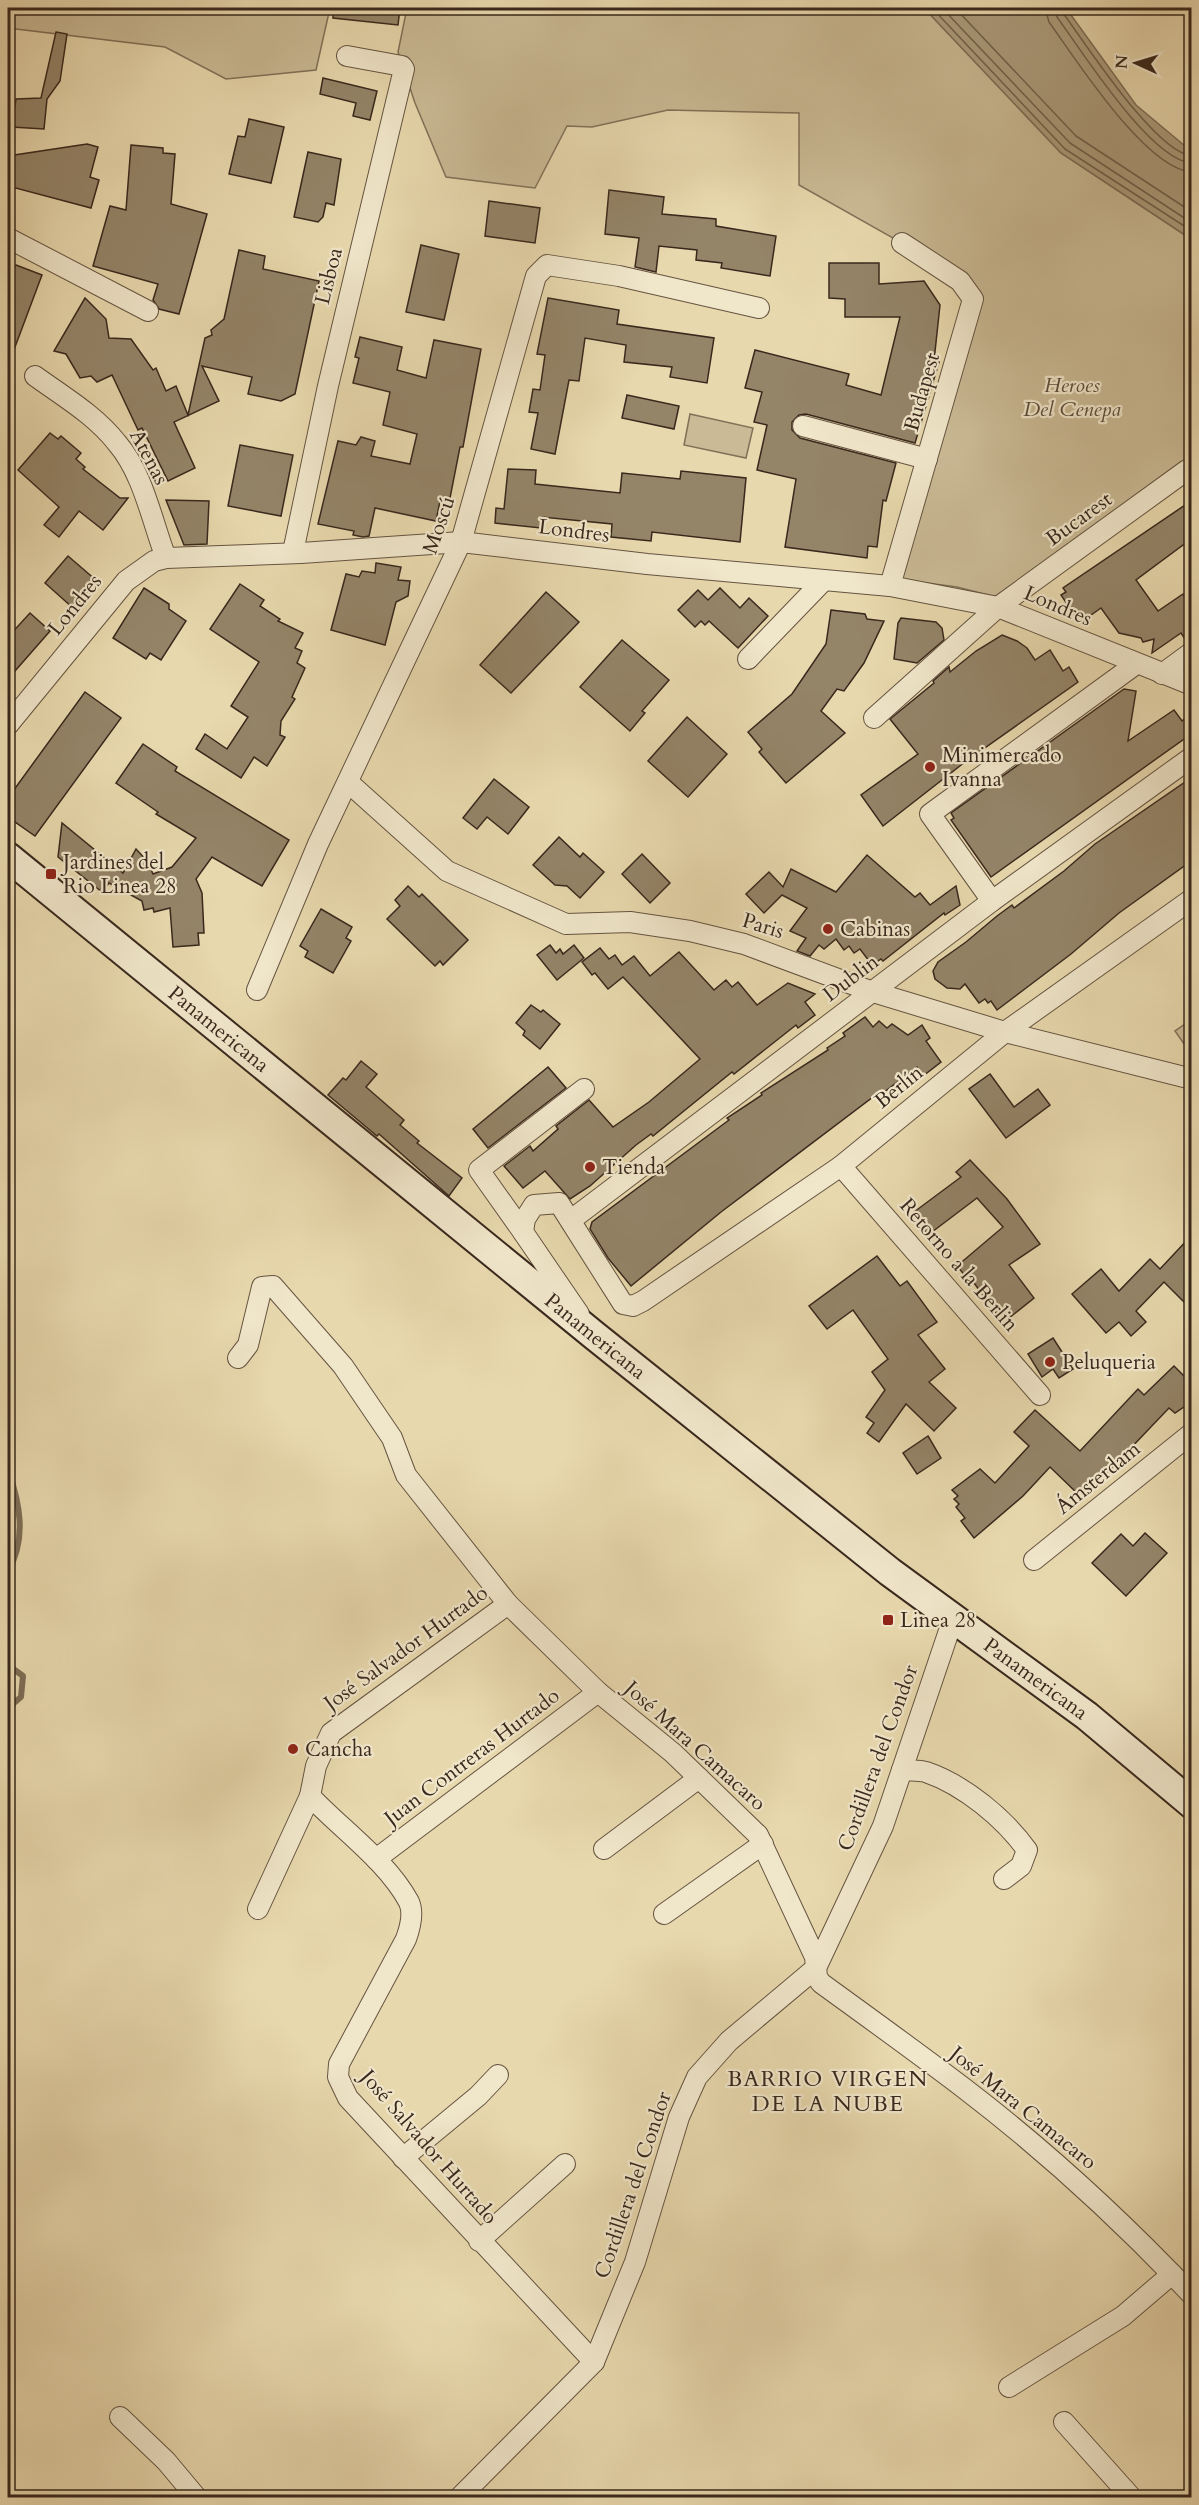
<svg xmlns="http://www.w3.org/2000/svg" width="1199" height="2505" font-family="Cardo,serif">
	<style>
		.green { fill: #caba95; stroke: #827159; stroke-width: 1.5 }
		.water { fill: #ac9c7c; stroke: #7e6e56; stroke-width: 1.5 }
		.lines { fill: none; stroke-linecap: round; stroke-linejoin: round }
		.shore { stroke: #72624c; stroke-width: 1.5 }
		.stream { stroke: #7e6e56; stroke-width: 6 }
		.building { fill: #948468; stroke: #39281d; stroke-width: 1.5 }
		.street-casing { stroke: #655441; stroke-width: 22 }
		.secondary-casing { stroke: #39281d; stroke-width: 32 }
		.street { stroke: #f0e6ca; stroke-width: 20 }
		.secondary { stroke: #f0e6ca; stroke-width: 28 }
		.poi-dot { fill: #8f2418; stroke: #f0e6ca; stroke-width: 2 }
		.labels { text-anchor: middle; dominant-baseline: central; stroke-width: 4.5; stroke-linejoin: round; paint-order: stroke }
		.street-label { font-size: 21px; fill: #39281d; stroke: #f0e6ca }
		.park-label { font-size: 21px; font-style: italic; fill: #5d4c3b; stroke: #f0e6ca }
		.poi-label { font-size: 21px; fill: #39281d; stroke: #f0e6ca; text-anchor: start }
		.neighbourhood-label { font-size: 22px; letter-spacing: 1.5px; fill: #39281d; stroke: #f0e6ca }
	</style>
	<rect width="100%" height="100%" fill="#e8d8ad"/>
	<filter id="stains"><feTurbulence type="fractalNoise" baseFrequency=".00333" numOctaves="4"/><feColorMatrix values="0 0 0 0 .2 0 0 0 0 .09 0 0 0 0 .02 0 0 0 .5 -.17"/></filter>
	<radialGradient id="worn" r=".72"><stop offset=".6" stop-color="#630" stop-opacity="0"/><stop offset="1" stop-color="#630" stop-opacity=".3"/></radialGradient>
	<g class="green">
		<path d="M8,8H330L316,70L226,79L165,47L8,28Z"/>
		<path d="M407,8H924L1061,153L1191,239V462L1000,598L957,587L897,579L973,299L902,243L799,185V113L668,110L592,127L567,126L535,188L446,177L415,103L398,52Z"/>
		<path d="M690,414L753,428L746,458L684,445Z"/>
		<path d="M1191,1020V1049L1189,1051L1175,1031Z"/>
	</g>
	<path class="water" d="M924,8H1066L1136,105L1191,151V239L1061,153Z"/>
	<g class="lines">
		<g class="shore">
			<path d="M932,8L1065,149L1192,231"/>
			<path d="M942,8L1070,143L1192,223"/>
			<path d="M955,8L1076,136L1192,212"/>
			<path d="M1045,8L1049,22C1075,58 1146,170 1192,172"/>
			<path d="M1054,8L1057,17C1081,50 1151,161 1192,163"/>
			<path d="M1062,8L1063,13C1086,44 1155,152 1192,156"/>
		</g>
		<g class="stream">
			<path d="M8,1469C20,1504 27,1538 8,1572"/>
			<path d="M8,1665L23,1676L21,1697L8,1708"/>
		</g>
	</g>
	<g class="building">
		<path d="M333,8H400L398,25L333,18Z"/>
		<path d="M56,32L67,34L60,81L47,99L44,129L12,127L16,99L41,98Z"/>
		<path d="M323,78L377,91L370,120L353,116L356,103L320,94Z"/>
		<path d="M249,119L284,127L271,183L229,174L238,136L245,137Z"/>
		<path d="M87,144L98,147L90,177L99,180L91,208L8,186V156Z"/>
		<path d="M131,145L163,148V153L175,154L171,204L207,214L179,314L159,309L153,300L158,284L93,266L110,206L126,210Z"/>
		<path d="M308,152L341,159L334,205L326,203L323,217L318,222L294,217Z"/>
		<path d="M609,190L664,197L662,214L716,219V226L776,236L770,276L721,268L722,263L696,260L697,250L659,246L656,272L635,267L639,238L605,234Z"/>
		<path d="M489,201L540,208L535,243L485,236Z"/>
		<path d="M421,245L459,254L444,320L406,312Z"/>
		<path d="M239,250L265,256L263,269L319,281L295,394L281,401L248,394L252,377L202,366L219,401L174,422L195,468L168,481L142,428L138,430L112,375L97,382L91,376L80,378L66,354L54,351L85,298L106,319L109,338L131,339L153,370L156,368L166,391L176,386L188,415L205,338L212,335L211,330L224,319Z"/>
		<path d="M829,263H879V284L924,281L940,305L934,361L939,362L915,443L806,414L799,415L792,422V430L800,438L896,463L886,501L883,500L877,547L868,546L867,558L785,547L796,479L757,470L767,425L754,422L762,392L745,388L755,350L849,374L846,385L881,395L900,317H845V299L829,298Z"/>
		<path d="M16,265L42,275L9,363L8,276Z"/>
		<path d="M548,298L619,310L617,324L714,338L707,383L670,377L672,367L624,362L626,345L585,338L579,381L569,380L555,454L531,449L538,413L529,412L533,389L540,390L545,355L537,354Z"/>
		<path d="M360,337L402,347L397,370L426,378L434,340L481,349L463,447H460L449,503L440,501L436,521L375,508L369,536L363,537L353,535L354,531L318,524L338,441L356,445L361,437L375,441L371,456L410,464L417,434L383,425L390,392L353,383L359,358L355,357Z"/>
		<path d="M627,395L679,406L674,429L622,418Z"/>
		<path d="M50,433L58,439L61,436L81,453L76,459L85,467L83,469L120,498H128L103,530L79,511L59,537L44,525L59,507L18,470Z"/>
		<path d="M240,445L293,455L281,516L228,506Z"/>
		<path d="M508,469L536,470L535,484L620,493L622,473L680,479L681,471L746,478L740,542L652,532L651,541L611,537L612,524L542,517L541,528L495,523L496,508L504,509Z"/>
		<path d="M166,500L209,501L207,544L184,545Z"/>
		<path d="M1191,501V524L1186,528L1191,539L1136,580L1158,611L1183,594L1191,606V640L1187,642L1181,633L1152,653L1154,639L1143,642L1141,638L1119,633L1101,608L1084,620L1081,616L1077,619L1061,595L1066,592L1063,588Z"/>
		<path d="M68,556L97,581L73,608L45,583Z"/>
		<path d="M376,563L401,567L398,580L410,581L408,596L396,602L385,645L331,630L346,574L359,577L362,571L375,573Z"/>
		<path d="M240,584L264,600L260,606L280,619L278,621L303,633L295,648L302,651L297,663L305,668L292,697L295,699L281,721L280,735L285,737L267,766L254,757L241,778L196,749L205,734L227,749L248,717L231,706L259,662L210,629Z"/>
		<path d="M144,588L169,604V609L186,621L161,660L150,653L146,659L113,638Z"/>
		<path d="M720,588L740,608L749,598L768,616L738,648L709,621L705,625L701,621L695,627L678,610L698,590L708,600Z"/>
		<path d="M546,592L579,622L511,693L480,665Z"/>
		<path d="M831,610L865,614L867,619L884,621L864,663L844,691L837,689L821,711L845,733L786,783L759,752L762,749L748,732L792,694L826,644Z"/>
		<path d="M30,613L50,631L8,679V637Z"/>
		<path d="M901,618L936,622L942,628L944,640L917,663L894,659L898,623Z"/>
		<path d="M1002,635L1017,641L1027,648L1035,660L1050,650L1063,671L1069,667L1078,682L965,762L883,826L861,795L918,754L890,719L934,683L933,681L949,667L950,672L976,651Z"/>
		<path d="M622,640L669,680L642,711L645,713L630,731L580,687Z"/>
		<path d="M1124,689L1136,691L1128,741L1174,710L1182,721L1191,713V734L991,877L951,820L954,818L951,813Z"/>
		<path d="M85,692L121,718L35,836L8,817V798Z"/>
		<path d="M687,717L727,754L688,797L648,761Z"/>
		<path d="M143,744L177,767L175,771L289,840L262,886L212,857L196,879L202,893L204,933H198L199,945L173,947L170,908L154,912L153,908L144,910L142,901L109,883L102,892L58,857L62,823L123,873L136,849L148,862L153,874L172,867L196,838L156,814L158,812L116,783Z"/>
		<path d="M1191,778V861L1119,913L1071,954L997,1010L991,1001L988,1003L985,999L979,1003L965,984L960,989L947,988L935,979L933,971L938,962L966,942L997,916L1012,905L1014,908L1064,871L1095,844Z"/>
		<path d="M494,779L529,807L508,834L487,817L477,829L463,818Z"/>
		<path d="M559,837L580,857L583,853L604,872L580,898L567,886L555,885L533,865Z"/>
		<path d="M642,854L670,883L650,903L622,874Z"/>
		<path d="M867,855L915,897L920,893L930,905L956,886L960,905L945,915L944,913L883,961L881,959L872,965L860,949L854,953L849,946L844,950L836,939L824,949L819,945L810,956L797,951L806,938L790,931L807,908L782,895L764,913L746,894L769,872L783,887L791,869L836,892Z"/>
		<path d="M408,886L419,897L422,894L468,940L443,965L440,961L435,966L387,919L400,906L395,900Z"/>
		<path d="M321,909L352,927L346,938L351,941L333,973L305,957L308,951L300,946Z"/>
		<path d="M550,945L556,953L560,949L563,954L574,945L584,958L557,980L537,955Z"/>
		<path d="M600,948L609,959L615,955L622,965L634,956L650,976L679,952L714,990L726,980L732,987L738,982L757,1005L788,983L815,994L805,1002L815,1015L798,1028L796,1025L734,1074L732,1072L653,1136L651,1134L636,1145L590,1186L570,1199L545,1171L523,1188L504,1166L530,1146L533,1151L558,1129L556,1126L589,1100L613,1127L649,1102L700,1059L623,977L608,989L595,973L592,975L582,962Z"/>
		<path d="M531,1005L541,1012L543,1010L560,1024L540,1049L523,1035L525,1031L516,1023Z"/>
		<path d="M865,1017L873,1027L879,1021L887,1028L892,1024L908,1035L922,1025L930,1038L926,1041L941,1062L923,1076L917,1067L883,1093L881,1091L721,1212L631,1286L608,1258L590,1229L592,1222L729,1120L727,1118L762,1095L761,1093L828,1050L827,1048L845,1036L843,1033Z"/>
		<path d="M361,1061L377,1074L366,1087L404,1120L400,1125L419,1141L417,1143L462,1178L449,1196L379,1134L377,1136L328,1095L343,1078L346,1080Z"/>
		<path d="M548,1067L566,1088L488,1148L473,1129Z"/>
		<path d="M990,1074L1014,1107L1038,1089L1050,1105L1006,1138L969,1089Z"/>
		<path d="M970,1160L1007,1199L1040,1244L1009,1265L1034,1298L1003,1323L969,1276L967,1278L957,1266L1003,1227L977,1198L928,1235L918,1222L921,1220L914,1212L961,1177L956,1172Z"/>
		<path d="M1191,1236V1309L1164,1282L1136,1311L1146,1322L1131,1336L1119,1322L1106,1333L1072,1294L1101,1269L1119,1291L1150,1259L1160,1269Z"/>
		<path d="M877,1256L900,1286L907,1281L937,1322L918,1335L945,1369L929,1382L956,1408L934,1431L906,1404L879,1442L867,1433L874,1423L866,1417L885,1390L872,1372L888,1359L853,1310L827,1329L809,1306Z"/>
		<path d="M1053,1338L1073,1369L1059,1378L1053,1369L1042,1377L1028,1354Z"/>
		<path d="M1174,1366L1191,1383V1402L1175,1413L1169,1408L1107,1473L1104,1470L1079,1495L1050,1467L1023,1496L974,1538L961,1521L965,1518L956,1507L959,1504L954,1499L958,1496L952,1490L980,1469L995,1483L1029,1446L1014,1432L1035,1410L1080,1451L1138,1389L1144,1395Z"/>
		<path d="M928,1436L941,1458L917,1474L903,1453Z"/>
		<path d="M1145,1533L1167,1553L1126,1596L1092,1563L1121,1534L1133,1546Z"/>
	</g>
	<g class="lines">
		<g class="street-casing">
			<g id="street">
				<path d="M8,238L148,311"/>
				<path d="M35,376C64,397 95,415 117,443C143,473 152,521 166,558"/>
				<path d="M803,426L927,459"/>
				<path d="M293,552L328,386L404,69L402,66L347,56"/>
				<path d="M890,586L973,299L960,281L902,243"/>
				<path d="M748,659L824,580"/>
				<path d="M1162,674L1192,652"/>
				<path d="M874,718L998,607L1187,470L1192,472"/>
				<path d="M8,725L126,581L154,561L166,558L301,553L461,542L647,564L890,586L998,607L1192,685"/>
				<path d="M349,783L447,871L566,924L630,922L690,931L744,944L873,992L1005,1032L1192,1079"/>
				<path d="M992,901L930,814L1136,664"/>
				<path d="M257,990L318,844L461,542L536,276L547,265L619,276L759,308"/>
				<path d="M841,1166L1040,1395"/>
				<path d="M571,1220L992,901L1192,757"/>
				<path d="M523,1232L479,1170L584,1089"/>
				<path d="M579,1314L523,1232L525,1219L534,1205L559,1203L623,1304L633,1306L643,1301L841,1166L1005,1032L1192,899"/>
				<path d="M238,1358L248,1345L262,1287L273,1286L343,1366L392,1438L406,1475L508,1604L598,1692L673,1753L758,1835L815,1957L817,1977L821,1983C869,2018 918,2053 965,2089C1046,2151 1122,2221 1192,2295"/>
				<path d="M1034,1560L1192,1433"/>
				<path d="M508,1604L331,1733L316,1766L310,1796C341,1829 387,1861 409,1902C414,1913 410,1928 406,1939L339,2064L338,2077L348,2098L594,2362"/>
				<path d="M902,1770C910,1771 919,1770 926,1772C964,1785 1004,1818 1027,1850L1021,1866L1004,1879"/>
				<path d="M604,1849L699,1778"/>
				<path d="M376,1859L598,1692"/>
				<path d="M258,1909L310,1796"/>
				<path d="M664,1914L763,1844"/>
				<path d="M403,2158L478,2096L498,2075"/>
				<path d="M479,2241L565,2164"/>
				<path d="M1009,2387L1123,2316L1172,2274"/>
				<path d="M120,2417L166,2461L197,2498"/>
				<path d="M1064,2422L1132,2498"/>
				<path d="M459,2498L594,2362L635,2262L679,2117L697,2077L729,2041L816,1968L883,1826L953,1619"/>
			</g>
		</g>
		<g class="secondary-casing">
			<g id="secondary">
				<path id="s1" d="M8,857L595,1336L890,1572L1087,1716L1192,1804"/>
			</g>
		</g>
		<use href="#street" class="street"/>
		<use href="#secondary" class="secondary"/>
	</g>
	<g class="poi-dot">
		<circle cx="930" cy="767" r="6"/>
		<rect x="45" y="868" width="12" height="12" rx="3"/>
		<circle cx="828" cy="929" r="6"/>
		<circle cx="590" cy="1167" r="6"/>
		<circle cx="1050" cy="1362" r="6"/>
		<rect x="882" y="1614" width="12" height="12" rx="3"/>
		<circle cx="293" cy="1749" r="6"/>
	</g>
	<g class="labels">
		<g class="street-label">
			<text transform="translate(329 276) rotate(-76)">Lisboa</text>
			<text transform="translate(922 392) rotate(-74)">Budapest</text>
			<text transform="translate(149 457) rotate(62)">Atenas</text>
			<text transform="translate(1079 519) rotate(-36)">Bucarest</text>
			<text transform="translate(439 525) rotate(-71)">Moscú</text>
			<text transform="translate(574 531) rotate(7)">Londres</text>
			<text transform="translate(75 605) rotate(-51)">Londres</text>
			<text transform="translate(1058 606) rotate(23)">Londres</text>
			<text transform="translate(763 926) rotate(17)">Paris</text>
			<text transform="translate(851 978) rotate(-37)">Dublin</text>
			<text stroke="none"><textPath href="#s1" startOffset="272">Panamericana</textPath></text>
			<text transform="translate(899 1087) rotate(-39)">Berlín</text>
			<text transform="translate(959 1265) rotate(49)">Retorno a la Berlin</text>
			<text stroke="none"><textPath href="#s1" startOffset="758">Panamericana</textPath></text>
			<text transform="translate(1098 1478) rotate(-39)">Ámsterdam</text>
			<text transform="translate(406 1648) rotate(-36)">José Salvador Hurtado</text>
			<text stroke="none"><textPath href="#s1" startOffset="1316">Panamericana</textPath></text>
			<text transform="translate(695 1746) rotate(42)">José Mara Camacaro</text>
			<text transform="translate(472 1757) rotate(-37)">Juan Contreras Hurtado</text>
			<text transform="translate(878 1758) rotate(-70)">Cordillera del Condor</text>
			<text transform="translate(1023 2108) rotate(39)">José Mara Camacaro</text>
			<text transform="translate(429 2147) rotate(49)">José Salvador Hurtado</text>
			<text transform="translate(633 2185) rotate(-71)">Cordillera del Condor</text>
		</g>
		<g class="park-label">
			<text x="1072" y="385">Heroes<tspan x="1072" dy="24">Del Cenepa</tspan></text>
		</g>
		<g class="poi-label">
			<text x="942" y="755">Minimercado<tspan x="942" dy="24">Ivanna</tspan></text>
			<text x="63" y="862">Jardines del<tspan x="63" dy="24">Rio Linea 28</tspan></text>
			<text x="840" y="929">Cabinas</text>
			<text x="602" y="1167">Tienda</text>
			<text x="1062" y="1362">Peluqueria</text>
			<text x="900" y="1620">Linea 28</text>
			<text x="305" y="1749">Cancha</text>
		</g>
		<g class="neighbourhood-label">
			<text x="828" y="2079">BARRIO VIRGEN<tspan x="828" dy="25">DE LA NUBE</tspan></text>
		</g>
	</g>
	<rect width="1199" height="2505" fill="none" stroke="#e8d8ad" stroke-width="30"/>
	<rect x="9" y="9" width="1181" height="2487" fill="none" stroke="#39281d" stroke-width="3"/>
	<rect x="15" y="15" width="1169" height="2475" fill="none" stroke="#39281d" stroke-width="1.5"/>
	<g transform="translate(1136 63) rotate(274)" stroke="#f0e6ca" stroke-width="4.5" paint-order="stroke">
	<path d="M0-4.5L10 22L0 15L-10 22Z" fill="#39281d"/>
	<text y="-9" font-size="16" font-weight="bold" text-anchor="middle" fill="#39281d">N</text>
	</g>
	<rect width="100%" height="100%" filter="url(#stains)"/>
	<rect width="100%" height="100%" fill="url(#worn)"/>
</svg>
